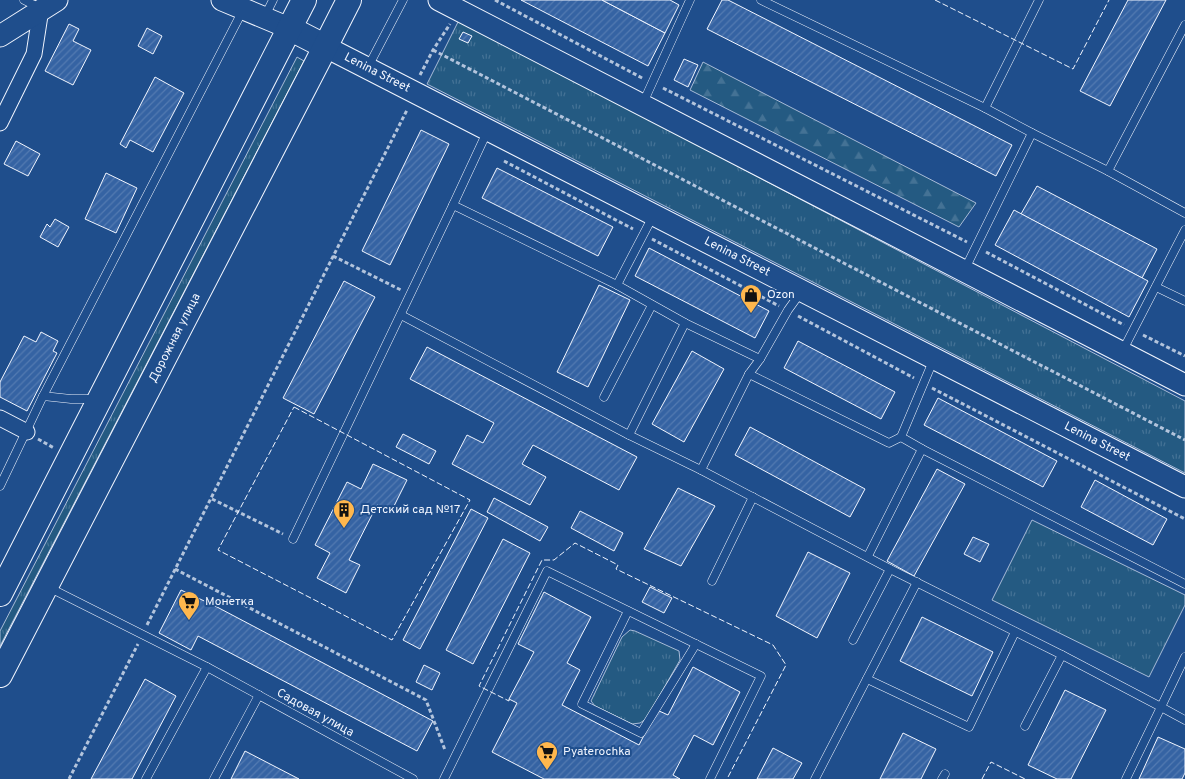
<svg xmlns="http://www.w3.org/2000/svg" width="1185" height="779" font-family="Overpass,sans-serif">
	<style>
		.grass { fill: url(#grass-tufts); stroke: #a8bbd7 }
		.forest { fill: url(#forest-firs); stroke: #a8bbd7 }
		.building { fill: url(#building-hatch); stroke: #f2f6ff }
		.lines { fill: none; stroke-linecap: round; stroke-linejoin: round }
		.lane-casing { stroke: #f2f6ff; stroke-width: 9 }
		.street-casing { stroke: #f2f6ff; stroke-width: 17 }
		.secondary-casing { stroke: #f2f6ff; stroke-width: 23 }
		.primary-casing { stroke: #f2f6ff; stroke-width: 26 }
		.path { stroke: #b3c4dc; stroke-width: 3; stroke-dasharray: 4 2.5; stroke-linecap: butt }
		.lane { stroke: #1f4e8c; stroke-width: 8 }
		.street { stroke: #1f4e8c; stroke-width: 15 }
		.secondary { stroke: #1f4e8c; stroke-width: 21 }
		.primary { stroke: #1f4e8c; stroke-width: 24 }
		.fence { stroke: #f2f6ff; stroke-width: 1; stroke-dasharray: 6 2.5; stroke-linecap: butt }
		.labels { text-anchor: middle; dominant-baseline: central; stroke-width: 4; stroke-linejoin: round; paint-order: stroke }
		.street-label { font-size: 12px; fill: #f2f6ff; stroke: #1f4e8c }
		.poi-label { font-size: 12px; fill: #f2f6ff; stroke: #1f4e8c; text-anchor: start }
	</style>
	<defs>
		<pattern id="grass-tufts" width="24" height="20" patternUnits="userSpaceOnUse" patternTransform="scale(1.25)"><rect width="24" height="20" fill="#245a82"/><path d="M3 7l-1-3M5 7V3M7 7l1-3M15 17l-1-3M17 17v-4M19 17l1-3" fill="none" stroke="#447295"/></pattern>
		<pattern id="forest-firs" width="22" height="20" patternUnits="userSpaceOnUse" patternTransform="scale(1.25)"><rect width="22" height="20" fill="#245a82"/><path d="M5 1l3.5 6h-7zM16 11l3.5 6h-7z" fill="#447295"/></pattern>
		<pattern id="building-hatch" width="6" height="6" patternUnits="userSpaceOnUse" patternTransform="scale(1.25)"><rect width="6" height="6" fill="#3563a3"/><path d="M-1 1l2-2M0 6l6-6M5 7l2-2" fill="none" stroke="#537ab1"/></pattern>
	</defs>
	<rect width="100%" height="100%" fill="#1f4e8c"/>
	<g class="grass">
		<path d="M459,20L1185,401V473L427,84Z"/>
		<path d="M297,57L304,61L0,646V631Z"/>
		<path d="M1032,520L1185,595V605L1149,677L992,600Z"/>
		<path d="M630,630L635,631L679,651L680,660L646,719L640,723L632,724L595,706L591,701L622,637Z"/>
	</g>
	<path class="forest" d="M703,62L976,203L959,227L690,90Z"/>
	<g class="building">
		<path d="M521,0H602L665,33L648,66Z"/>
		<path d="M602,0H670L679,5L665,33Z"/>
		<path d="M722,0H728L1012,145L996,176L707,29Z"/>
		<path d="M1128,0H1166L1110,106L1080,91Z"/>
		<path d="M69,24L79,29L73,41L91,50L73,85L45,71Z"/>
		<path d="M147,28L162,36L153,54L138,46Z"/>
		<path d="M463,32L472,36L468,43L459,39Z"/>
		<path d="M684,59L698,65L688,87L674,80Z"/>
		<path d="M155,77L184,93L153,152L130,140L126,148L120,144Z"/>
		<path d="M421,130L449,144L390,265L362,251Z"/>
		<path d="M16,141L40,154L28,176L4,164Z"/>
		<path d="M497,168L613,227L598,256L482,198Z"/>
		<path d="M106,173L137,188L116,233L85,219Z"/>
		<path d="M1037,186L1157,249L1142,278L1021,214Z"/>
		<path d="M1014,210L1148,281L1129,317L995,245Z"/>
		<path d="M55,219L69,227L58,247L40,237L47,224L50,227Z"/>
		<path d="M649,248L769,311L755,338L635,276Z"/>
		<path d="M344,281L375,297L314,414L283,398Z"/>
		<path d="M599,285L630,300L588,387L557,372Z"/>
		<path d="M41,332L58,341L53,351L57,353L27,411L0,397V382L24,336L36,342Z"/>
		<path d="M798,341L895,392L881,419L784,368Z"/>
		<path d="M427,347L637,457L619,490L533,445L522,464L546,477L530,505L452,464L467,435L483,443L494,423L410,379Z"/>
		<path d="M692,351L724,369L684,442L652,424Z"/>
		<path d="M938,398L1057,461L1043,487L924,425Z"/>
		<path d="M750,427L865,489L850,517L735,455Z"/>
		<path d="M403,434L436,451L429,464L396,447Z"/>
		<path d="M373,464L407,480L391,512L377,505L349,560L360,565L346,593L317,578L330,553L315,545L347,482L361,489Z"/>
		<path d="M937,469L965,484L914,576L887,561Z"/>
		<path d="M1095,480L1167,519L1153,545L1081,507Z"/>
		<path d="M678,488L715,506L681,566L644,549Z"/>
		<path d="M494,498L548,527L540,541L487,512Z"/>
		<path d="M471,509L488,518L420,649L403,640Z"/>
		<path d="M580,511L623,533L614,551L571,528Z"/>
		<path d="M973,537L989,544L980,562L964,554Z"/>
		<path d="M503,539L530,553L473,664L446,650Z"/>
		<path d="M808,552L850,573L817,638L776,616Z"/>
		<path d="M650,587L672,598L664,613L642,602Z"/>
		<path d="M181,590L217,607L433,721L417,751L198,636L191,650L159,633Z"/>
		<path d="M544,592L591,617L567,663L580,670L562,705L639,745L657,710L668,715L693,667L740,692L713,745L694,735L673,775L680,779H544L492,752L517,703L509,699L534,652L518,644Z"/>
		<path d="M922,617L993,652L972,696L900,661Z"/>
		<path d="M424,665L440,673L432,690L416,682Z"/>
		<path d="M145,679L176,696L132,779H91Z"/>
		<path d="M1065,690L1106,710L1071,779H1057L1028,765Z"/>
		<path d="M903,733L936,749L921,779H880Z"/>
		<path d="M1158,737L1185,749V773L1182,779H1139Z"/>
		<path d="M773,748L802,763L793,779H757Z"/>
		<path d="M245,751L299,779H231Z"/>
	</g>
	<g class="lines">
		<g class="lane-casing">
			<g id="lane">
				<path d="M24,0L40,8"/>
				<path d="M761,0L985,108L1032,133L1108,171L1185,25"/>
				<path d="M265,16L273,0"/>
				<path d="M368,67L403,0"/>
				<path d="M643,103L690,0"/>
				<path d="M985,108L1039,0"/>
				<path d="M1108,171L1185,213"/>
				<path d="M453,205L487,132"/>
				<path d="M964,271L1032,133"/>
				<path d="M617,285L653,216"/>
				<path d="M1156,287L1185,301"/>
				<path d="M801,292L788,310L760,359L749,374L701,470L890,569L1062,655"/>
				<path d="M401,315L629,435L701,470"/>
				<path d="M1123,350L1185,230"/>
				<path d="M933,361L901,437L922,449L1185,584"/>
				<path d="M749,374L889,443L901,437"/>
				<path d="M43,396L243,10"/>
				<path d="M604,397L652,305"/>
				<path d="M629,435L685,323L760,359"/>
				<path d="M0,486L43,396L71,399H96"/>
				<path d="M293,539L453,205L617,285L685,323"/>
				<path d="M868,556L922,449"/>
				<path d="M712,581L753,497"/>
				<path d="M48,587L207,667L146,779"/>
				<path d="M628,611L582,704L641,733L696,644"/>
				<path d="M853,640L890,569"/>
				<path d="M1185,657L1161,707L1185,720"/>
				<path d="M207,667L413,779"/>
				<path d="M867,679L969,727L1015,632"/>
				<path d="M1025,726L1062,655L1161,707L1126,779"/>
				<path d="M214,779L259,695"/>
				<path d="M444,779L547,571L761,676L710,779"/>
				<path d="M815,779L917,582"/>
				<path d="M942,779L945,774"/>
			</g>
		</g>
		<g class="street-casing">
			<g id="street">
				<path d="M0,123L34,54L41,9"/>
				<path d="M0,418L27,432"/>
			</g>
		</g>
		<g class="secondary-casing">
			<g id="secondary">
				<path d="M222,0L289,28"/>
				<path d="M439,0L1185,385"/>
				<path d="M0,36L57,0"/>
				<path d="M326,47L1185,487"/>
			</g>
		</g>
		<g class="primary-casing">
			<g id="primary">
				<path d="M289,28L326,47"/>
				<path d="M0,594L304,0"/>
				<path d="M0,675L317,63L349,0"/>
			</g>
		</g>
		<g class="path">
			<path d="M495,0L644,79"/>
			<path d="M433,50L1185,440"/>
			<path d="M420,75L433,50L450,24"/>
			<path d="M663,88L967,242"/>
			<path d="M504,161L633,229"/>
			<path d="M652,239L779,306"/>
			<path d="M986,252L1124,325"/>
			<path d="M333,256L401,290"/>
			<path d="M798,316L914,378"/>
			<path d="M1143,335L1185,356"/>
			<path d="M932,388L1185,519"/>
			<path d="M38,439L54,448"/>
			<path d="M212,499L283,534"/>
			<path d="M175,569L426,700L445,750"/>
			<path d="M147,625L407,110"/>
			<path d="M69,779L138,644"/>
		</g>
		<use href="#lane" class="lane"/>
		<use href="#street" class="street"/>
		<use href="#secondary" class="secondary"/>
		<use href="#primary" class="primary"/>
		<g class="fence">
			<path d="M935,0L1073,69L1109,0"/>
			<path d="M294,407L470,500L392,640L218,550Z"/>
			<path d="M509,699V701L479,686L542,560H554L575,543L618,565L616,569L773,645L786,665L727,779"/>
			<path d="M982,779L991,762L1025,779"/>
		</g>
	</g>
	<defs>
		<g id="shop-pin" transform="scale(1.125)"><path d="M0 17L-7.5 6A9.5 9.5 0 1 1 7.5 6Z" fill="#ffb74d" stroke="#1f4e8c"/><path d="M-5-2.5h2.3a2.7 3.5 0 0 1 5.4 0H5L5.5 6h-11ZM-1.5-2.5h3a1.5 2.3 0 0 0-3 0Z" fill="#111"/></g>
		<g id="building-pin" transform="scale(1.125)"><path d="M0 17L-7.5 6A9.5 9.5 0 1 1 7.5 6Z" fill="#ffb74d" stroke="#1f4e8c"/><path d="M-4-6H4V6H1V3H-1V6H-4ZM-2.5-4.3h1.7v1.8h-1.7ZM.8-4.3h1.7v1.8H.8ZM-2.5-1h1.7V.8h-1.7ZM.8-1h1.7V.8H.8Z" fill="#111"/></g>
		<g id="supermarket-pin" transform="scale(1.125)"><path d="M0 17L-7.5 6A9.5 9.5 0 1 1 7.5 6Z" fill="#ffb74d" stroke="#1f4e8c"/><path d="M-6-5.5h2.5l.6 2H6L4.5 2H-2.5L-4.4-4H-6ZM-1.5 3.2a1.3 1.3 0 1 0 .1 0ZM3 3.2a1.3 1.3 0 1 0 .1 0Z" fill="#111"/></g>
	</defs>
	<g fill-rule="evenodd">
		<use href="#shop-pin" x="751" y="295"/>
		<use href="#building-pin" x="344" y="510"/>
		<use href="#supermarket-pin" x="189" y="602"/>
		<use href="#supermarket-pin" x="547" y="752"/>
	</g>
	<g class="labels">
		<g class="street-label">
			<text transform="translate(377 73) rotate(27)">Lenina Street</text>
			<text transform="translate(737 257) rotate(27)">Lenina Street</text>
			<text transform="translate(175 338) rotate(-63)">Дорожная улица</text>
			<text transform="translate(1097 442) rotate(27)">Lenina Street</text>
			<text transform="translate(315 713) rotate(29)">Садовая улица</text>
		</g>
		<g class="poi-label">
			<text x="767" y="295">Ozon</text>
			<text x="360" y="510">Детский сад №17</text>
			<text x="205" y="602">Монетка</text>
			<text x="563" y="752">Pyaterochka</text>
		</g>
	</g>
</svg>
